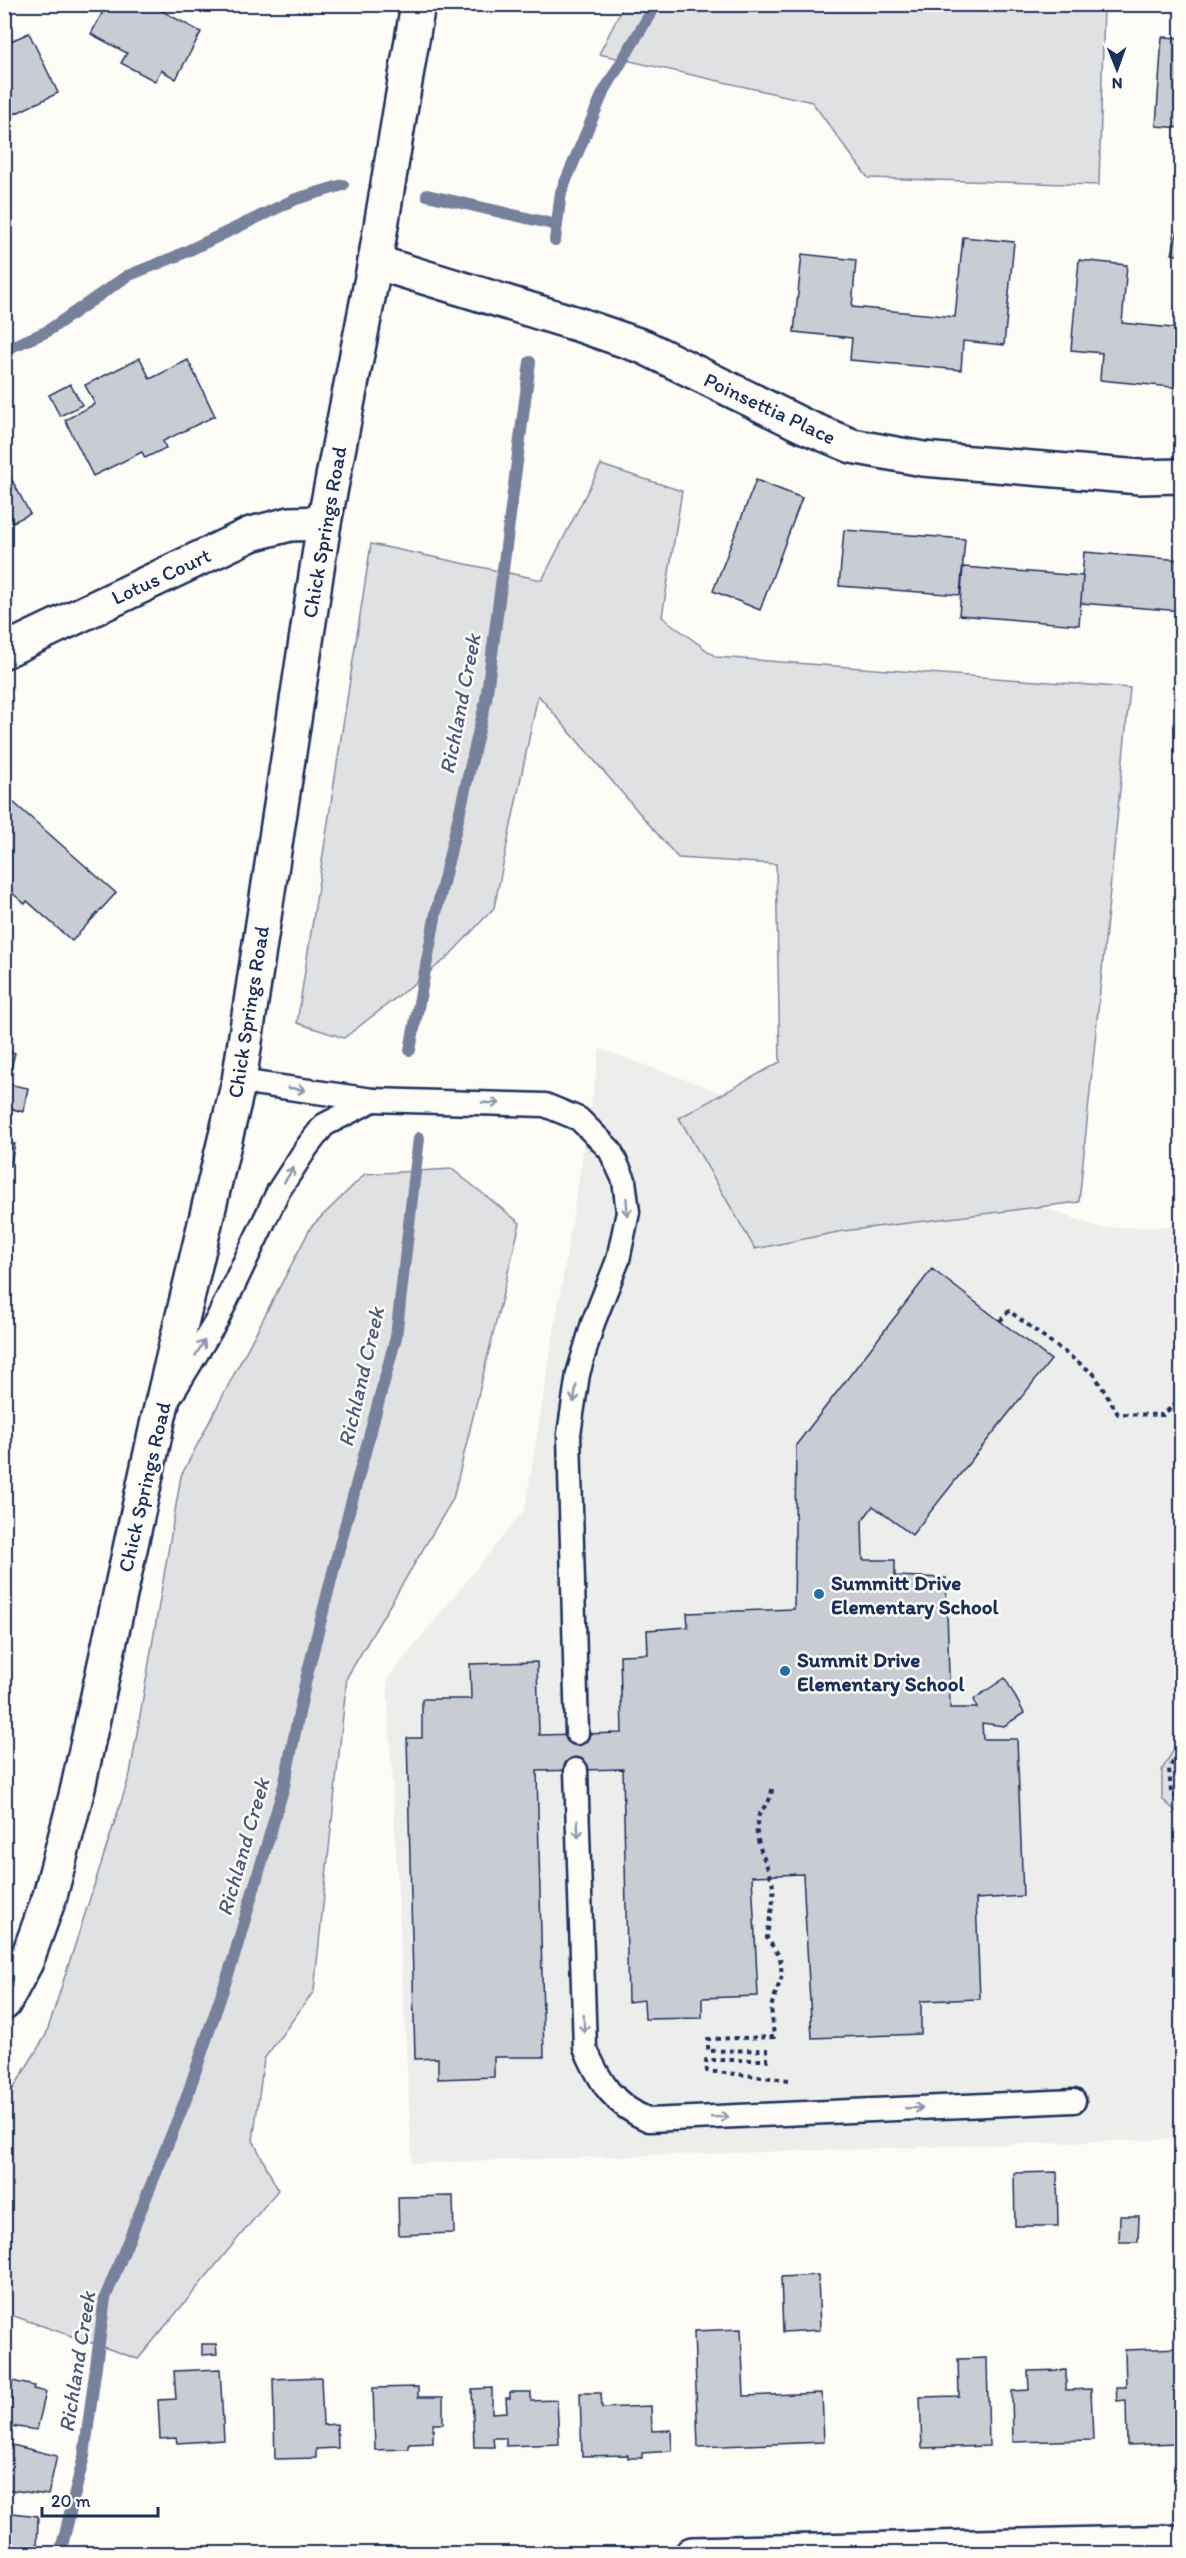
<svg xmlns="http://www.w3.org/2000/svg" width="1186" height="2558" font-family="Itim,sans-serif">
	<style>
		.built { fill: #edeeec }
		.green { fill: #e0e1e3; stroke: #7e88a0; stroke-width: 1.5 }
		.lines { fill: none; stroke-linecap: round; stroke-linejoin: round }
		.stream { stroke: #76819c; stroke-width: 12 }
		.building { fill: #c9ccd3; stroke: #1b2f5e; stroke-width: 1.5 }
		.lane-casing { stroke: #1b2f5e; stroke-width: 27 }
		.street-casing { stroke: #1b2f5e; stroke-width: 38 }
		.secondary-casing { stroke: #1b2f5e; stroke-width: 38 }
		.path { stroke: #1b2f5e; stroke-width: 4; stroke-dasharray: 4.5 4.5; stroke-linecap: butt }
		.lane { stroke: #fdfcf7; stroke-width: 22 }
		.street { stroke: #fdfcf7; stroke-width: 33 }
		.secondary { stroke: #fdfcf7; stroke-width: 33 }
		.oneway { stroke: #8c96aa }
		.poi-dot { fill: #1f6fb2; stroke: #fdfcf7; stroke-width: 2 }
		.labels { text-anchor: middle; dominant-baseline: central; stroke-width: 5; stroke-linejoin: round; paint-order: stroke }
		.street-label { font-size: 21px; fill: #1b2f5e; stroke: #fdfcf7 }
		.poi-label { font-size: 21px; font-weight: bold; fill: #1b2f5e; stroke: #fdfcf7; text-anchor: start }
		.water-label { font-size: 22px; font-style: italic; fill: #49587d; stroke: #fdfcf7 }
	</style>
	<rect width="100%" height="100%" fill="#fdfcf7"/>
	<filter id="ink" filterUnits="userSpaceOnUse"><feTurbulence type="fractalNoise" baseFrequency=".0167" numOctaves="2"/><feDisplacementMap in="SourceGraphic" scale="12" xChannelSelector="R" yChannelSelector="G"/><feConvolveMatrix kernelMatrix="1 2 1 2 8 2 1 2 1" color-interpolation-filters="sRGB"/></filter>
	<g filter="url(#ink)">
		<path class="built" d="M600,1049L1101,1228L1181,1226V2139L412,2163L387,1679L525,1509Z"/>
		<g class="green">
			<path d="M624,5H1104L1099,185L868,178L812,102L599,54Z"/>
			<path d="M601,465L682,491L662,617L716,657L1130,688L1079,1202L843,1231L755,1249L679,1118L780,1062L776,864L678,858L538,695L494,908L446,959L344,1038L297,1023L371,544L542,580Z"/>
			<path d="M452,1169L520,1223L453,1499L347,1677L314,1991L264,2059L253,2140L278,2190L138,2359L5,2313V2102L46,2035L130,1774L181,1476L311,1227L365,1174Z"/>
			<path d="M1181,1737V1816L1162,1799V1770Z"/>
		</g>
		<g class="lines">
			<g class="stream">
				<path d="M427,195L557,225"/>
				<path d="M555,240L561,192L603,93L656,4"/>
				<path d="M4,350L46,332L127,276L177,256L296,199L343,185"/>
				<path d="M410,1050L436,913L486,700L530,362"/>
				<path d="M60,2554L84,2456L105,2298L186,2099L233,1960L284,1786L306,1679L337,1556L396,1337L419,1138"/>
			</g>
		</g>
		<g class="building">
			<path d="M107,4H163L160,10L201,32L176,79L161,70L155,81L121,63L127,53L91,34Z"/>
			<path d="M29,33L58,93L4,119V44Z"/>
			<path d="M1162,37L1182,38V128L1156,126Z"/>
			<path d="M1180,222H1182V256L1172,254Z"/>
			<path d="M963,237L1014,242L1004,345L963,341L961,370L850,360L852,338L794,332L802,254L856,260L852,307L955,317Z"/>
			<path d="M1079,260L1127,265L1122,323L1182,329V388L1100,380L1102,353L1071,350Z"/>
			<path d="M140,358L150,379L188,360L215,416L163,441L166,448L145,458L142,452L93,476L65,420L95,404L85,385Z"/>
			<path d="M70,384L82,405L60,416L49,395Z"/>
			<path d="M4,465L30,514L13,522L11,518L4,521Z"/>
			<path d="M756,480L802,498L760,610L713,591Z"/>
			<path d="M844,530L965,539L960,595L839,586Z"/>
			<path d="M1084,552L1182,560V611L1080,603Z"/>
			<path d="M963,567L1083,576L1079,625L959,615Z"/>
			<path d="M4,794L116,893L72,941L27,901L25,904L4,886Z"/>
			<path d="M4,1050L15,1053L7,1084L28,1088L23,1112L9,1108L4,1127Z"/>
			<path d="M4,1142L15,1144L10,1166L4,1165Z"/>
			<path d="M932,1269L1051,1360L912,1535L873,1506L862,1521L863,1560H895V1576L946,1578L950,1708H977L974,1699L1005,1678L1024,1713L1004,1726L982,1723L983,1739H1017L1023,1896L976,1899L980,1999L921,2001V2034L812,2038L803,1874L752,1876L758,1996L702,1998V2018L645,2019L644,2000L628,2002L623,1769L537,1771L544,2057H494V2077L438,2079V2058L415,2059L407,1738H422V1699H471L470,1664L537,1662L539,1735L622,1733L620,1655L648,1654L647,1630L688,1627L687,1613L794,1609L796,1445Z"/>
			<path d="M1057,2172L1058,2226H1015L1014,2173Z"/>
			<path d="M453,2196L454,2233L399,2235L398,2197Z"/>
			<path d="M1120,2216H1139L1138,2242H1119Z"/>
			<path d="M818,2275L820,2330L783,2332L781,2277Z"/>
			<path d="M741,2329L744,2396L822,2393L824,2442L698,2447L694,2331Z"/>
			<path d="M202,2344H216L217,2354L202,2355Z"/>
			<path d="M1182,2348V2424H1176V2443L1127,2445L1126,2400L1117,2401L1116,2387H1126L1125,2350Z"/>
			<path d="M987,2358L989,2446L922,2448L920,2397L959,2396L958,2359Z"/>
			<path d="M220,2369L224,2440L177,2443L176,2438L160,2439L158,2400L176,2399L174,2371Z"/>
			<path d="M1066,2370V2390L1091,2389L1093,2440L1013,2442L1012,2391L1029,2390L1028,2371Z"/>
			<path d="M321,2377L323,2425L337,2424L338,2448L316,2449V2458L275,2459L273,2379Z"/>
			<path d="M4,2379L34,2386L33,2389L46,2392L37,2430L4,2425Z"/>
			<path d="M418,2387V2397H443V2424H433V2443L409,2444V2449L375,2450L373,2388Z"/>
			<path d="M492,2388V2413L507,2412L506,2398H510V2392H531V2401L557,2400L559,2444L506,2446V2438H493L494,2447H474L472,2389Z"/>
			<path d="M580,2393H601L602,2408L651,2406L652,2431L671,2430L672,2451L642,2453V2458H628V2455L582,2456Z"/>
			<path d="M4,2443L57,2456L48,2495L4,2489Z"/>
			<path d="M4,2512L38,2516L37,2554H4Z"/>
		</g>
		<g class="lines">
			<g class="lane-casing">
				<g id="lane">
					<path d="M239,1081L373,1100L545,1105L579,1119L610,1150L624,1180L628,1212L618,1260L593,1323L578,1374L569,1434L577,1733"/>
					<path d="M172,1394L217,1320L279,1190L307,1147L324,1125L373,1100"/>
					<path d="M576,1770L585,2048C600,2082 613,2105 649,2120L1074,2101"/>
				</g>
			</g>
			<g class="street-casing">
				<g id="street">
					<path d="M375,262L577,324L644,347L804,426L852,446L923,459L1140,477L1182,476"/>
					<path d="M4,651L251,534L290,524L324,523"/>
					<path d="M692,2554L1182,2542"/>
				</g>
			</g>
			<g class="secondary-casing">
				<path id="secondary" d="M4,2003L26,1962L50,1896L77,1792L159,1416L239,1081L324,523L375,262L418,4"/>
			</g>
			<g class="path">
				<path d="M1000,1321L1009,1311L1094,1374L1118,1414L1163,1415L1182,1397"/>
				<path d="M1182,1746L1169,1769L1171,1792L1182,1802"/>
				<path d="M772,1789C770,1807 761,1806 758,1818C752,1843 769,1863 773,1886C775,1902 768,1922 767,1938L780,1957L782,1976L771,2007L774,2037L708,2039V2051L767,2050V2060H706L707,2071L789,2080"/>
			</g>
			<use href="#lane" class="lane"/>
			<use href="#street" class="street"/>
			<use href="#secondary" class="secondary"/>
		</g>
		<defs><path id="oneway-shaft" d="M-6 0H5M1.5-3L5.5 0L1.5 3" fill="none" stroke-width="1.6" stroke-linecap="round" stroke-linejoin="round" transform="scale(1.5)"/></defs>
		<g class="oneway">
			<use href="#oneway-shaft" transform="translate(297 1089) rotate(8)"/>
			<use href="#oneway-shaft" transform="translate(491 1103) rotate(2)"/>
			<use href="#oneway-shaft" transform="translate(289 1175) rotate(-57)"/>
			<use href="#oneway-shaft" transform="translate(627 1207) rotate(87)"/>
			<use href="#oneway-shaft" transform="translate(200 1348) rotate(-59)"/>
			<use href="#oneway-shaft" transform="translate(575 1394) rotate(99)"/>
			<use href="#oneway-shaft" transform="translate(578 1829) rotate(88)"/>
			<use href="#oneway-shaft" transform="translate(584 2024) rotate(88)"/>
			<use href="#oneway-shaft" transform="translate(914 2108) rotate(-2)"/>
			<use href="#oneway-shaft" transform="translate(720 2117) rotate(-2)"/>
		</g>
	</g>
	<g class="poi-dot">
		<circle cx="819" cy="1594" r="6"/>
		<circle cx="785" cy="1671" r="6"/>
	</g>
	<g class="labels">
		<g class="street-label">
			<text transform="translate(770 408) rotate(25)">Poinsettia Place</text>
			<text transform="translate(324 532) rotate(-80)">Chick Springs Road</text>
			<text transform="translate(161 576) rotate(-25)">Lotus Court</text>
			<text transform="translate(248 1012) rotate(-81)">Chick Springs Road</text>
			<text transform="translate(144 1487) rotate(-77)">Chick Springs Road</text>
		</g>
		<g class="poi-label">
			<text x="831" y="1582">Summitt Drive<tspan x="831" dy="24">Elementary School</tspan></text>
			<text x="797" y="1659">Summit Drive<tspan x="797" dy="24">Elementary School</tspan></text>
		</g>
		<g class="water-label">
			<text transform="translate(460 704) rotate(-79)">Richland Creek</text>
			<text transform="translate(361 1377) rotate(-77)">Richland Creek</text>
			<text transform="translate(243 1847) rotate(-74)">Richland Creek</text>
			<text transform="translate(77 2362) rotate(-81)">Richland Creek</text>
		</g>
	</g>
	<rect width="1186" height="2558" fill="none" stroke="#fdfcf7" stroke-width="24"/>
	<rect x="12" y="12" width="1162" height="2534" fill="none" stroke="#1b2f5e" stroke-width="2" filter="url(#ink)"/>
	<g transform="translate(1117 69) rotate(179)" stroke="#fdfcf7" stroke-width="4.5" paint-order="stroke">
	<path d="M0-4.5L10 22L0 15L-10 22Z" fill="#1b2f5e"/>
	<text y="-9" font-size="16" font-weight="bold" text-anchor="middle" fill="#1b2f5e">N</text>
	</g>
	<path d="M42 2507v9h116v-9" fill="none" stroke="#1b2f5e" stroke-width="3"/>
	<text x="51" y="2507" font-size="18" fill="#1b2f5e" stroke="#fdfcf7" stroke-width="4.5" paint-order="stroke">20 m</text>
</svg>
